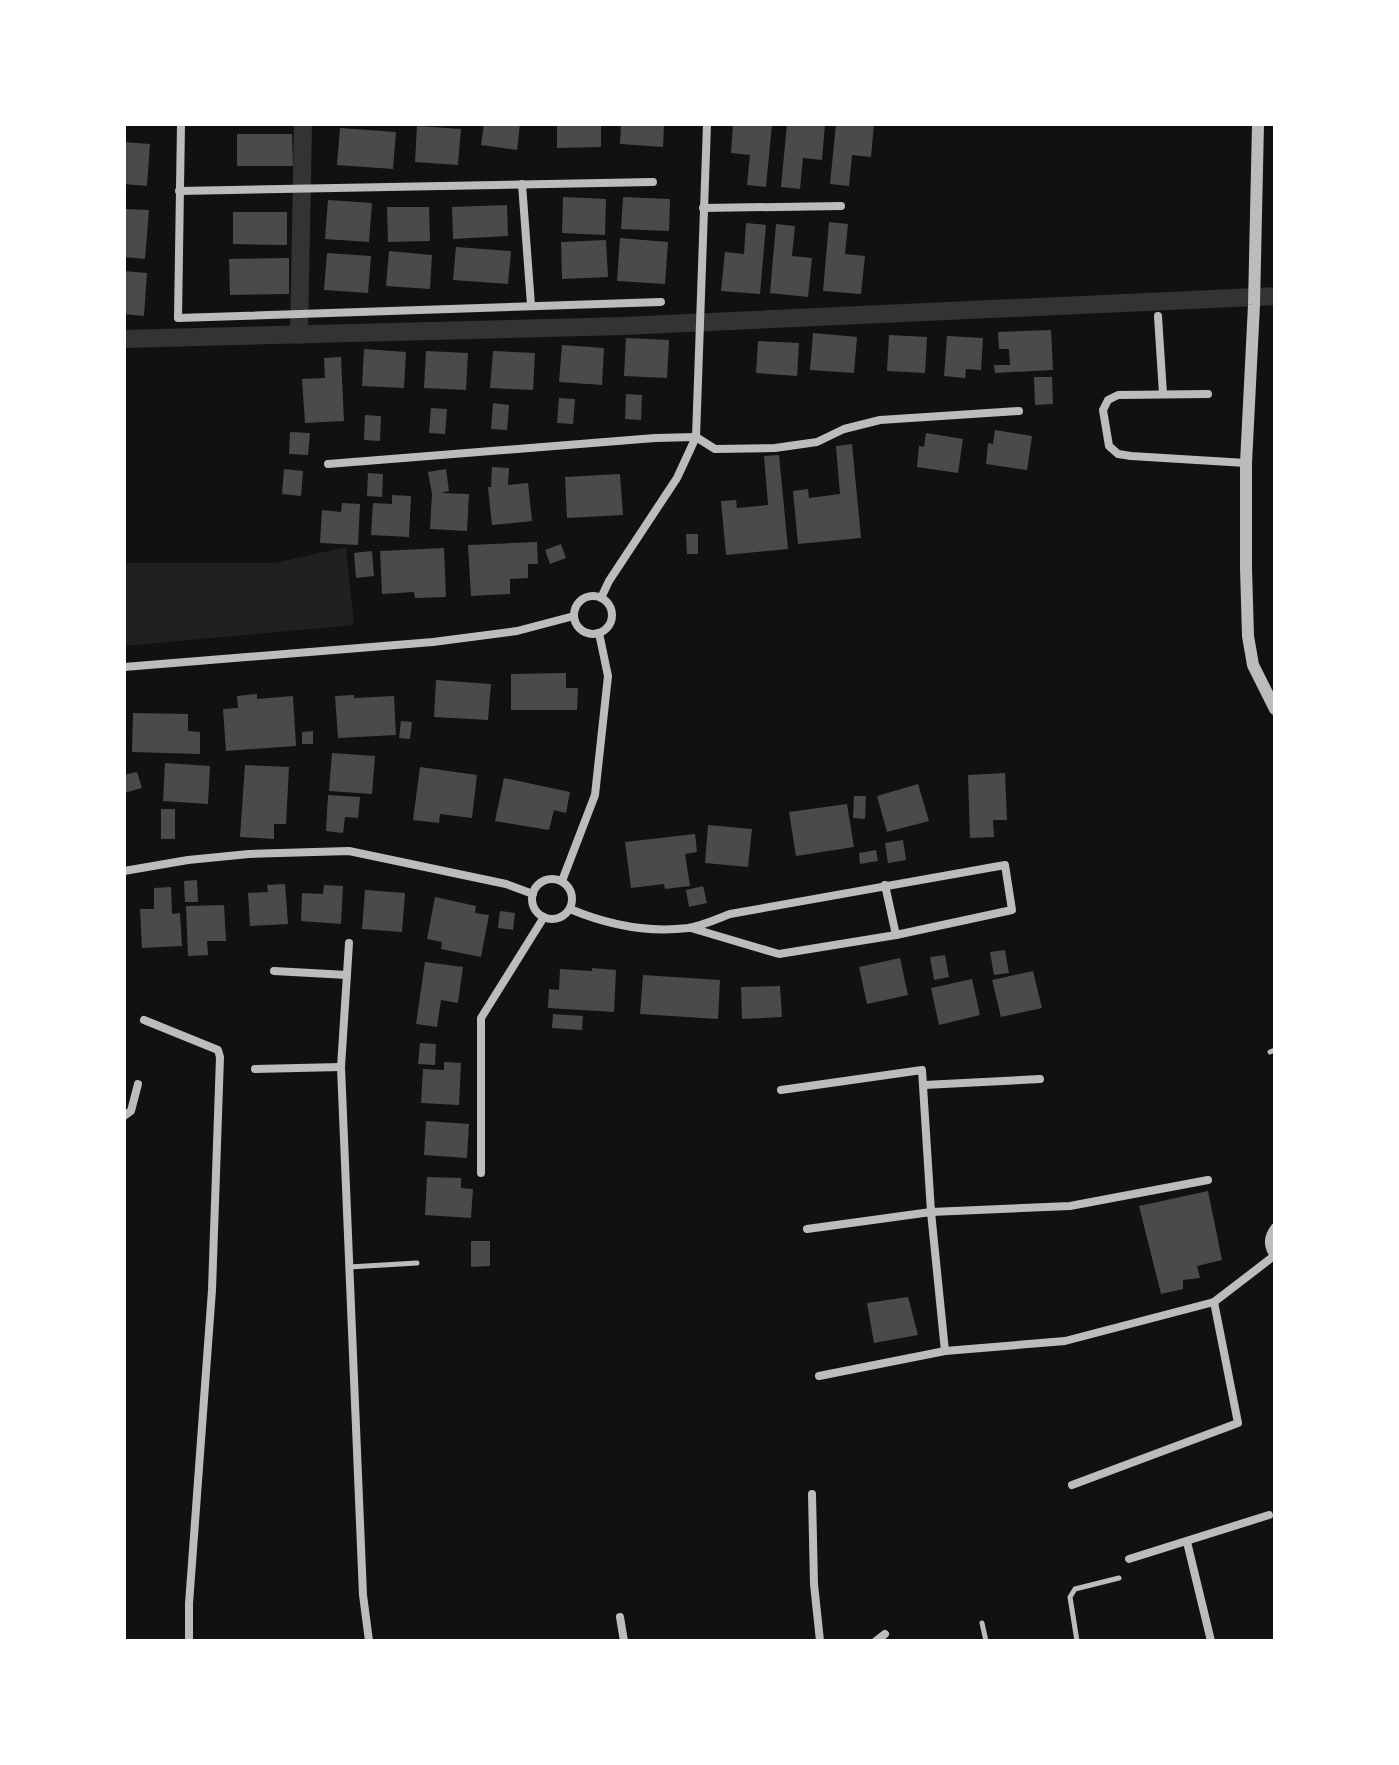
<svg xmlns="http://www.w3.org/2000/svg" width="1399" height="1765" font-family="'PT Sans',sans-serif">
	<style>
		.green { fill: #202020 }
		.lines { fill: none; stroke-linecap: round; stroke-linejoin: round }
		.canal { stroke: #333; stroke-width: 18 }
		.building { fill: #4a4a4a }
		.service { stroke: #bcbcbc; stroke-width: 5 }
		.minor { stroke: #bcbcbc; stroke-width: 8 }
		.tertiary { stroke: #bcbcbc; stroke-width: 12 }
	</style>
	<rect width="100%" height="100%" fill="#111"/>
	<path class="green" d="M346,547L354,625L124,646V563H275Z"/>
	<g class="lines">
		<g class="canal">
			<path d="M299,335L303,124"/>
			<path d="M124,339L623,326L1275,296"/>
		</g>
	</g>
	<g class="building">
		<path d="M484,124H520L517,150L481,145Z"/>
		<path d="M557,124H601V147L557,148Z"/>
		<path d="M621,124H664L663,147L620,144Z"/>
		<path d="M733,124H772L766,187L747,185L750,155L731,153Z"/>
		<path d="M787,124H825L822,160L803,158L800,189L781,187Z"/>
		<path d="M836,124H874L871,157L852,155L849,186L830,184Z"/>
		<path d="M417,126L461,129L458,165L415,162Z"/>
		<path d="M340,128L396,132L393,169L337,165Z"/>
		<path d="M237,134H292L293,166H237Z"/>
		<path d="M124,142L150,144L147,186L124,184Z"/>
		<path d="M563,197L606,199L605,235L562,233Z"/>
		<path d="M623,197L670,199L669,231L621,229Z"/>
		<path d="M328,200L372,203L369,242L325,239Z"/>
		<path d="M507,205L508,236L453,239L452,207Z"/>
		<path d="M387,207H429L430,241L388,242Z"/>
		<path d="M124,209L149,210L145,259L124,257Z"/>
		<path d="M233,212H287V245L233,244Z"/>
		<path d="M829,222L848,224L845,254L865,256L861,294L823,291Z"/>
		<path d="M746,223L766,225L760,294L721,291L725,252L744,254Z"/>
		<path d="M776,224L795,226L792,256L812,258L808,297L770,293Z"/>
		<path d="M620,238L668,242L665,284L617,281Z"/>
		<path d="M606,240L608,277L562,279L561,242Z"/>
		<path d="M456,247L511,251L508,284L453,280Z"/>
		<path d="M389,251L432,255L430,289L386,286Z"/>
		<path d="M327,253L371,256L368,293L324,290Z"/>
		<path d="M289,258V294L230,295L229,259Z"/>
		<path d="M124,271L147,273L144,316L124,314Z"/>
		<path d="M1051,330L1053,370L995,373L994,365H1010L1009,349H999L998,332Z"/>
		<path d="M813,333L857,337L854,373L810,370Z"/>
		<path d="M889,335L927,337L925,373L887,371Z"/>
		<path d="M947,336L983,338L981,370L966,369L965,378L944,376Z"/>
		<path d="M626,338L669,340L667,378L624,376Z"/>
		<path d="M758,341L799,343L797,376L756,373Z"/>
		<path d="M562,345L604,348L602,385L559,382Z"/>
		<path d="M364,349L406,352L404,388L362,386Z"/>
		<path d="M426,351L468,353L466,390L424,388Z"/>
		<path d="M493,351L535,353L533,390L490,388Z"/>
		<path d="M341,357L344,421L305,423L302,379L325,378L324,358Z"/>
		<path d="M1034,377H1052L1053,404L1035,405Z"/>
		<path d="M626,394L642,395L641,420L625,419Z"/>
		<path d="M559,398L575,399L573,424L557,423Z"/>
		<path d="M493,403L509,405L507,430L491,429Z"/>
		<path d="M431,408L447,409L445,434L429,433Z"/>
		<path d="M365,415L381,416L380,441L364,440Z"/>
		<path d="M995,430L1032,436L1027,470L986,464L988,443L993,444Z"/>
		<path d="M290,432L310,433L308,455L289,454Z"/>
		<path d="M926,433L963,439L958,473L917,467L919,446L924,447Z"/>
		<path d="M852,444L861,538L798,544L793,491L808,489L809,498L840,494L836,446Z"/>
		<path d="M779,455L788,549L726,555L721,501L736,500L737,508L768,505L764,456Z"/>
		<path d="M492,467L509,468L508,485L528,483L532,521L492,525L488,487H491Z"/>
		<path d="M284,469L303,471L301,496L282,494Z"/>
		<path d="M446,469L449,491L441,493L469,494L467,531L430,529L432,494L428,472Z"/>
		<path d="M368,473L383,474L382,497L367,496Z"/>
		<path d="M620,474L623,515L567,518L565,477Z"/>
		<path d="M392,495L411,496L409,537L371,535L373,503L392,504Z"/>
		<path d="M342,503L360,504L358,545L320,543L322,510L341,512Z"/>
		<path d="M686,534H698V554H687Z"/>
		<path d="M537,542L538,564H528V578L510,579V594L471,596L468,545Z"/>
		<path d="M561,544L566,558L550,564L545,550Z"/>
		<path d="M444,548L446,597L415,598L414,592L382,594L380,551Z"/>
		<path d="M372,551L374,576L356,578L354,553Z"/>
		<path d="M566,673V688H578L577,710H511V674Z"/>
		<path d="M436,680L491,684L488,720L434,717Z"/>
		<path d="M257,694V699L293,696L296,746L226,751L223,709L238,708L237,696Z"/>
		<path d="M354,695V698L394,696L396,735L338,738L335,696Z"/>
		<path d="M133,713L188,714V731L200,732V754L132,752Z"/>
		<path d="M401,721L412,722L410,739L399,738Z"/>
		<path d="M313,731V744H302V732Z"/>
		<path d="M332,753L375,756L372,794L329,791Z"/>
		<path d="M165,763L210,766L208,804L163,801Z"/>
		<path d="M245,765L289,767L286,824H274V839L240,837Z"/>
		<path d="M420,767L477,775L472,818L440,814L439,823L413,820Z"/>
		<path d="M137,772L142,788L124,793V775Z"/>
		<path d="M1005,773L1007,820H993L994,837L970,838L968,775Z"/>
		<path d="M504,778L570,792L566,813L554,810L549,830L495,821Z"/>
		<path d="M918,784L929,821L887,832L877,796Z"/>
		<path d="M328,795L360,797L358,818L345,817L343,833L326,831Z"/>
		<path d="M854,796H866L865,819L853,818Z"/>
		<path d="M847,804L854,847L796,856L789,812Z"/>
		<rect x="161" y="809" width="14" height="30"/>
		<path d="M708,825L752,829L748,867L705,863Z"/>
		<path d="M695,834L697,852L685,854L690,886L665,889L664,884L631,888L625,842Z"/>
		<path d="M903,840L906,860L888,863L885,843Z"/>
		<path d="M876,850L878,861L860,864L859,853Z"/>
		<path d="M197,880L198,902H185L184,881Z"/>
		<path d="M285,884L288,924L250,926L248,893L268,892L267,885Z"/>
		<path d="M324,885L343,886L341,924L301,921L302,893L323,894Z"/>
		<path d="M703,886L707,903L689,907L686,890Z"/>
		<path d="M171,887L172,914L180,913L182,946L142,948L140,909H154V888Z"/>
		<path d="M365,890L405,893L402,932L362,929Z"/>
		<path d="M435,897L476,906L475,913L489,915L481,957L441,949L442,942L427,939Z"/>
		<path d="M224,905L226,941H207L208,955L188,956L186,906Z"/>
		<path d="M500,911L515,913L513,930L498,928Z"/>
		<path d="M1005,950L1009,973L994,975L990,952Z"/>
		<path d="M945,955L949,977L934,980L930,957Z"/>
		<path d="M900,958L908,995L867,1004L859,967Z"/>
		<path d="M425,962L463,967L458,1003L441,1000L437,1027L416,1024Z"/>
		<path d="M592,968L616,970L614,1012L548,1008L549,989L559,990L560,969L592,971Z"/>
		<path d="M1033,971L1042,1008L1001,1017L992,980Z"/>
		<path d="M643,975L720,980L718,1019L640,1014Z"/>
		<path d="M972,979L980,1015L939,1025L931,988Z"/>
		<path d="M780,986L782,1017L742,1019L741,987Z"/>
		<path d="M553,1014L583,1016L582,1030L552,1028Z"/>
		<path d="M420,1043L436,1044L435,1065L418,1064Z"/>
		<path d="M444,1062L461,1063L459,1105L421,1103L423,1069L444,1070Z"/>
		<path d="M426,1121L469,1124L467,1158L424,1155Z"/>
		<path d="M427,1177L461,1178V1188L473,1189L471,1218L425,1215Z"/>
		<path d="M1208,1191L1222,1260L1197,1266L1200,1278L1183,1280V1289L1161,1294L1139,1206Z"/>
		<path d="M471,1241H490V1266L471,1267Z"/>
		<path d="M908,1297L918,1335L874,1343L867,1303Z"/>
	</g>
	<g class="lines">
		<g class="service">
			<path d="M1270,1052L1275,1050"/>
			<path d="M349,1267L417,1263"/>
			<path d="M982,1623L986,1641"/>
			<path d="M1077,1641L1070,1597L1075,1589L1119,1578"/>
		</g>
		<g class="minor">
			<path d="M181,124L178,318L661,302"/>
			<path d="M522,184L531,305"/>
			<path d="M179,191L653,182"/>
			<path d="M703,208L841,206"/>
			<path d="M1158,316L1163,394"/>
			<path d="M1208,394L1118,395L1108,400L1103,410L1109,446L1118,454L1131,456L1246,463"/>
			<path d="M328,464L655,438L696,437L715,449L775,448L817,442L844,429L880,420L1019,411"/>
			<circle cx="593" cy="615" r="19"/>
			<path d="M601,598L609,581L677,478L696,437L707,124"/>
			<path d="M124,667L433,642L517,631L574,616"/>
			<path d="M124,871L188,860L249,854L349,851L506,884L533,894"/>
			<circle cx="552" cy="899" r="20"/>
			<path d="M562,881L595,795L608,676L599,633"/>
			<path d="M885,885L896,935"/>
			<path d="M570,909C608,925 646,933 688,928C702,926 717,919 730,914L1005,865L1012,910L896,935L779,954L691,928"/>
			<path d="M349,943L341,1067L363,1595L369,1641"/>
			<path d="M274,971L347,975"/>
			<path d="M144,1020L218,1050L220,1057L212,1290L189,1604V1641"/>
			<path d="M255,1069L341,1067"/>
			<path d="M924,1085L1040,1079"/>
			<path d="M781,1090L922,1070L931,1212L1070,1206L1208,1180"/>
			<path d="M124,1116L131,1111L138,1084"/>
			<path d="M481,1173V1018L544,917"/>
			<path d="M1275,1227C1267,1237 1267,1247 1275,1257"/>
			<path d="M807,1229L931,1212L945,1351"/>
			<path d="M819,1376L945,1351L1065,1341L1214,1302L1274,1256"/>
			<path d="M1072,1485L1238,1423L1214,1302"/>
			<path d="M812,1494L814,1584L820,1641"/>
			<path d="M1187,1542L1211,1641"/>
			<path d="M1129,1559L1269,1515"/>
			<path d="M620,1617L624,1641"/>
			<path d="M876,1641L885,1634"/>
		</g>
		<path class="tertiary" d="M1258,124L1254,305L1246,463V568L1248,636L1253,665L1275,709"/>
	</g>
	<rect width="1399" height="1765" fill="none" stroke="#ffffff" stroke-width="252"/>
</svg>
